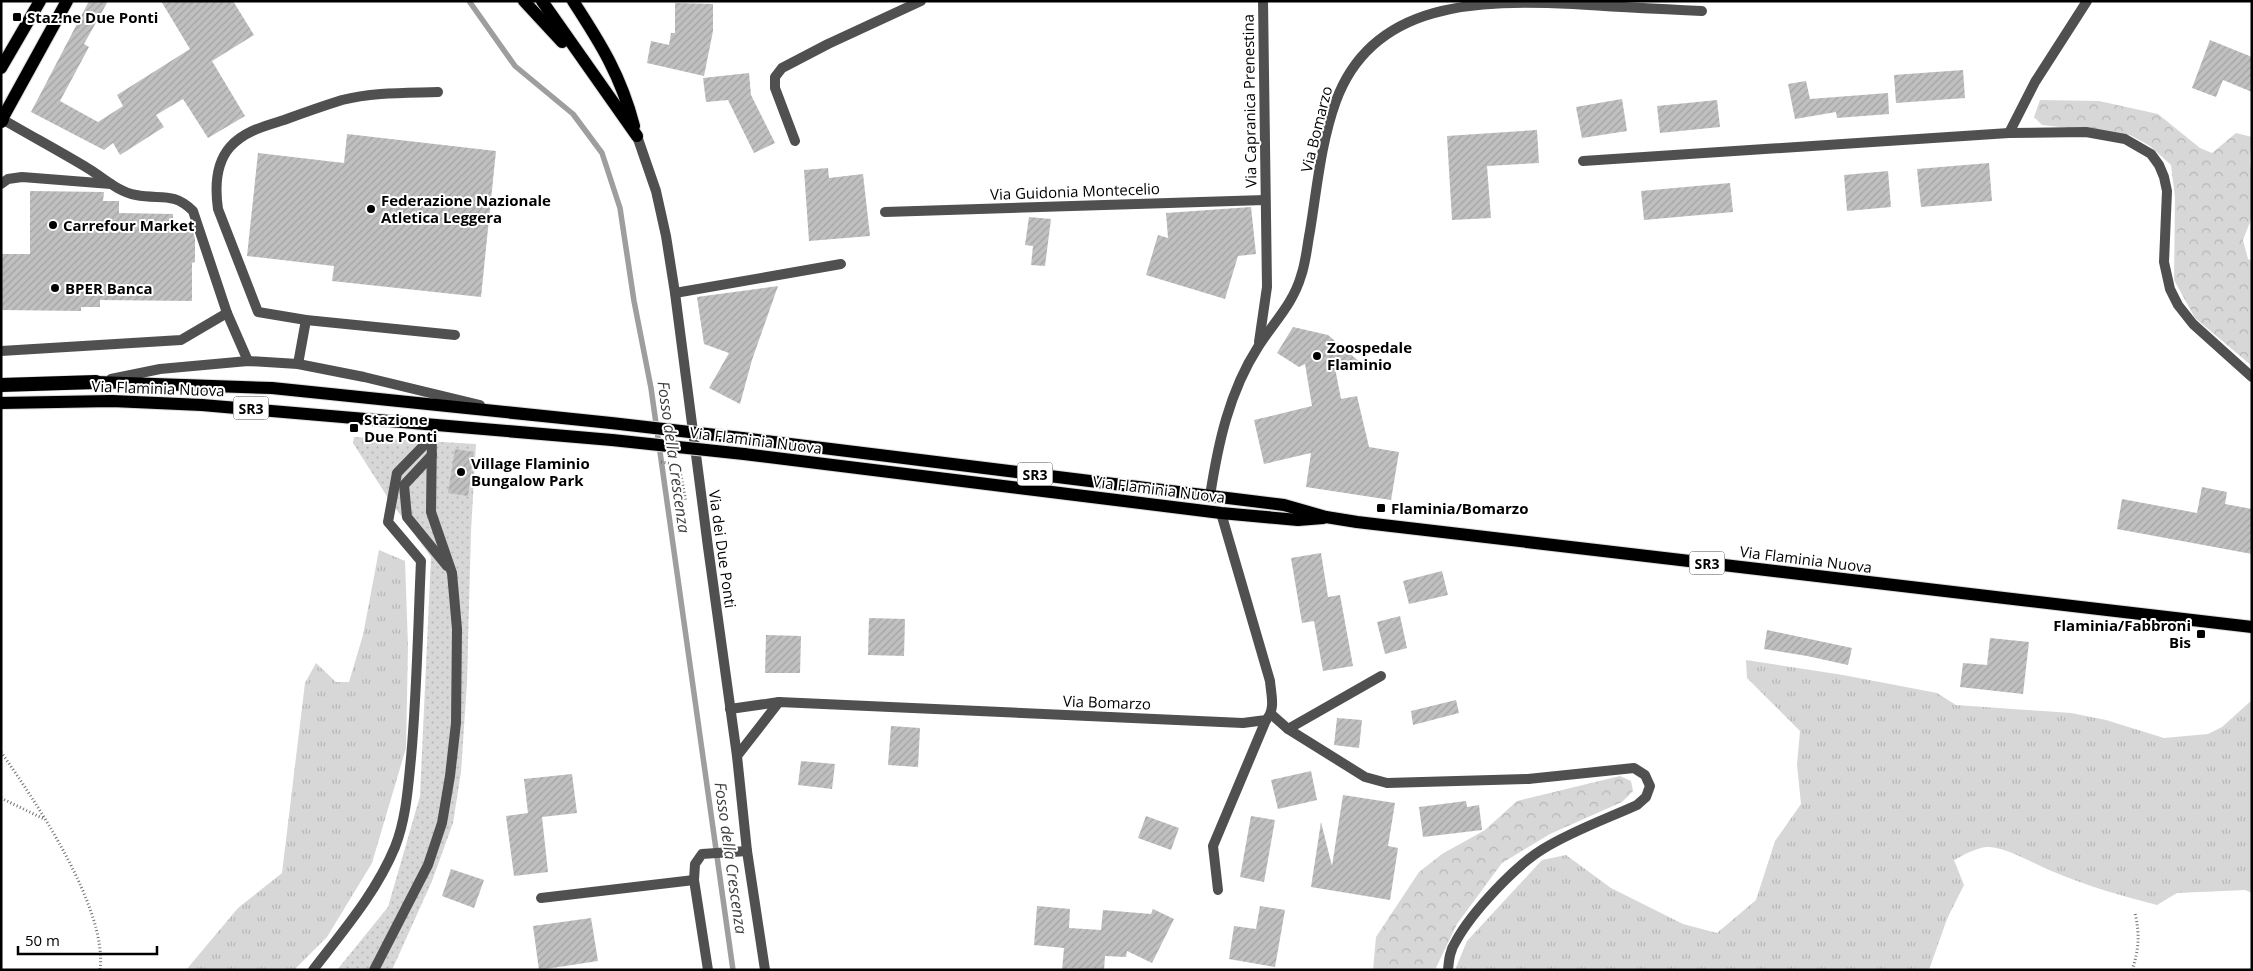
<svg xmlns="http://www.w3.org/2000/svg" width="2253" height="971" font-family="'Open Sans',sans-serif">
	<style>
		.grass { fill: url(#grass-tufts) }
		.forest { fill: url(#forest-crowns) }
		.park { fill: url(#park-dots) }
		.lines { fill: none; stroke-linecap: round; stroke-linejoin: round }
		.stream { stroke: #9e9e9e; stroke-width: 5.5 }
		.building { fill: url(#building-hatch) }
		.primary-casing { stroke: #dbdbdb; stroke-width: 14 }
		.trunk-casing { stroke: #dbdbdb; stroke-width: 15 }
		.path { stroke: #727272; stroke-width: 3; stroke-dasharray: 1 2.5; stroke-linecap: butt }
		.service { stroke: #505050; stroke-width: 10 }
		.minor { stroke: #505050; stroke-width: 10 }
		.tertiary { stroke: #505050; stroke-width: 10 }
		.primary { stroke: #000; stroke-width: 12 }
		.trunk { stroke: #000; stroke-width: 14 }
		.primary-bridge-casing { stroke: #dbdbdb; stroke-width: 14; stroke-linecap: butt }
		.primary-bridge { stroke: #000; stroke-width: 12 }
		.poi-dot { fill: #000; stroke: #fff; stroke-width: 2 }
		.labels { text-anchor: middle; dominant-baseline: central; stroke-width: 4; stroke-linejoin: round; paint-order: stroke }
		.shield { fill: #fff; stroke: #4c4c4c; stroke-width: 1 }
		.shield-label { font-size: 14px; font-weight: bold; fill: #000 }
		.poi-label { font-size: 15px; font-weight: bold; fill: #000; stroke: #fff; text-anchor: start }
		.street-label { font-size: 15px; fill: #000; stroke: #fff }
		.water-label { font-size: 16px; font-style: italic; fill: #3f3f3f; stroke: #fff }
	</style>
	<defs>
		<pattern id="grass-tufts" width="24" height="20" patternUnits="userSpaceOnUse" patternTransform="scale(1.25)"><rect width="24" height="20" fill="#d7d7d7"/><path d="M3 7l-1-3M5 7V3M7 7l1-3M15 17l-1-3M17 17v-4M19 17l1-3" fill="none" stroke="#b7b7b7"/></pattern>
		<pattern id="forest-crowns" width="20" height="18" patternUnits="userSpaceOnUse" patternTransform="scale(1.25)"><rect width="20" height="18" fill="#d7d7d7"/><path d="M2 6a3 3 0 1 1 6 0M12 15a3 3 0 1 1 6 0" fill="none" stroke="#b7b7b7"/></pattern>
		<pattern id="park-dots" width="8" height="8" patternUnits="userSpaceOnUse" patternTransform="scale(1.25)"><rect width="8" height="8" fill="#d7d7d7"/><path d="M2 2h.1M6 6h.1" fill="none" stroke="#b7b7b7" stroke-width="1.8" stroke-linecap="round"/></pattern>
		<pattern id="building-hatch" width="6" height="6" patternUnits="userSpaceOnUse" patternTransform="scale(1.25)"><rect width="6" height="6" fill="#c0c0c0"/><path d="M-1 1l2-2M0 6l6-6M5 7l2-2" fill="none" stroke="#a3a3a3"/></pattern>
	</defs>
	<rect width="100%" height="100%" fill="#fff"/>
	<g class="grass">
		<path d="M379,550L405,561L408,646L406,748L372,863L327,937L294,970H186L238,908L282,873L305,683L316,663L336,682H349L363,635Z"/>
		<path d="M1746,660L1843,675L1937,693L1956,705L2071,713L2106,720L2164,738L2208,734L2222,727L2252,700V893L2245,890L2177,893L2157,905C2122,896 2087,886 2054,872C2036,865 2010,849 1990,847C1978,846 1964,855 1954,860L1964,885L1947,919L1929,970H1455L1467,941L1542,860L1566,855L1611,888L1683,924L1717,933L1756,900L1775,841L1801,804L1797,765L1800,731L1747,678Z"/>
	</g>
	<g class="forest">
		<path d="M2040,100L2099,101L2158,114L2200,148L2212,153L2236,133L2252,137C2252,148 2247,162 2252,172V217L2243,240L2248,259L2252,261V366L2195,318L2174,280L2175,197L2171,165L2150,146L2130,135L2042,125L2034,117Z"/>
		<path d="M1620,776L1631,781L1633,791L1622,802L1550,834L1502,863L1457,924L1435,970H1373L1376,937L1419,872L1442,854L1485,830L1517,801Z"/>
	</g>
	<path class="park" d="M354,437L476,444L471,531L467,682L461,772L453,823L432,881L392,970H337L388,907L420,796L431,557L388,498L353,443Z"/>
	<g class="lines">
		<path class="stream" d="M469,1L515,66L573,114L602,153L620,208L634,301L651,388L733,970"/>
	</g>
	<g class="building">
		<path d="M89,1H108L84,44L89,47L60,101L98,122L123,106L117,95L190,49L161,1H233L254,35L212,61L245,116L208,138L183,99L156,115L164,127L120,155L113,143L104,150L31,112Z"/>
		<path d="M675,3L713,4V31L704,76L647,63L651,41L669,45L671,33H675Z"/>
		<path d="M2210,40L2252,57V92L2223,80L2216,97L2192,88Z"/>
		<path d="M1963,70L1965,98L1896,103L1894,75Z"/>
		<path d="M749,73L751,95L775,143L754,153L728,100L706,102L703,78Z"/>
		<path d="M1806,81L1810,99L1888,93L1889,114L1837,118L1836,112L1795,119L1788,84Z"/>
		<path d="M1622,99L1627,131L1582,138L1576,107Z"/>
		<path d="M1717,100L1720,127L1660,133L1657,106Z"/>
		<path d="M1537,130L1539,163L1487,166L1491,218L1452,220L1447,136Z"/>
		<path d="M347,134L496,151L481,297L332,281L334,266L247,256L258,153L344,163Z"/>
		<path d="M1989,163L1992,201L1921,207L1917,169Z"/>
		<path d="M828,168L829,178L863,174L870,236L809,241L804,170Z"/>
		<path d="M1888,171L1891,207L1847,211L1844,175Z"/>
		<path d="M1730,183L1733,212L1644,220L1641,191Z"/>
		<path d="M30,191L104,192L103,201H119V213L173,214V232H193L195,239V262L192,263V301L100,300V307H81V311L1,310V254H30Z"/>
		<path d="M1251,207L1256,254L1238,256L1225,299L1146,275L1158,235L1168,238L1166,213Z"/>
		<path d="M1029,217L1051,219L1045,266L1031,265L1033,246L1025,245Z"/>
		<path d="M778,286L752,360L740,404L709,388L729,353L704,344L697,297Z"/>
		<path d="M1293,327L1328,335L1361,363L1335,368L1341,399L1357,396L1369,447L1399,452L1391,500L1306,487L1311,453L1264,464L1254,420L1312,406L1305,364L1299,367L1277,353Z"/>
		<path d="M455,449L474,452L468,496L448,493Z"/>
		<path d="M2202,487L2227,492L2225,504L2252,509V554L2117,529L2122,499L2197,513Z"/>
		<path d="M1321,553L1328,597L1340,595L1353,666L1323,671L1314,621L1302,623L1291,558Z"/>
		<path d="M1442,571L1448,595L1409,604L1403,581Z"/>
		<path d="M1400,616L1407,648L1385,654L1377,622Z"/>
		<path d="M869,618L905,619L904,656L868,655Z"/>
		<path d="M1767,630L1852,648L1848,665L1807,656L1764,649Z"/>
		<path d="M766,635L801,636L800,673H765Z"/>
		<path d="M1990,638L2029,642L2023,694L1960,687L1963,663L1987,665Z"/>
		<path d="M1456,700L1459,713L1413,725L1411,711Z"/>
		<path d="M1337,718L1362,720L1359,748L1334,745Z"/>
		<path d="M891,726L920,728L918,767L888,765Z"/>
		<path d="M801,761L835,764L832,789L798,785Z"/>
		<path d="M1311,771L1317,800L1278,809L1271,780Z"/>
		<path d="M572,774L577,813L542,817L548,872L514,876L506,816L528,813L524,779Z"/>
		<path d="M1343,795L1395,803L1388,846L1398,848L1390,900L1311,887L1321,822L1332,866Z"/>
		<path d="M1466,801L1467,807L1479,805L1482,830L1423,837L1419,807Z"/>
		<path d="M1146,816L1179,828L1171,850L1138,838Z"/>
		<path d="M1251,816L1275,820L1264,882L1240,877Z"/>
		<path d="M451,869L484,880L474,908L442,896Z"/>
		<path d="M1037,906L1070,909L1069,928L1101,930L1103,910L1151,914L1153,909L1174,919L1152,963L1127,951L1126,957L1105,956L1104,970H1062L1064,948L1034,945Z"/>
		<path d="M1260,906L1285,910L1275,967L1229,959L1234,926L1256,929Z"/>
		<path d="M591,918L598,961L539,970L533,926Z"/>
	</g>
	<g class="lines">
		<g class="primary-casing">
			<g id="primary">
				<path d="M524,1L562,42"/>
				<path d="M542,1L637,136"/>
				<path d="M573,1C601,44 621,76 634,126"/>
				<path d="M1,68L40,1"/>
				<path d="M2,119L67,1"/>
				<path d="M96,382L272,388L611,423"/>
				<path d="M1,403L112,401L202,405L612,440"/>
				<path d="M742,438L1284,505L1326,517L1357,522L2252,627"/>
				<path d="M744,454L1221,513L1298,520L1323,518"/>
			</g>
		</g>
		<g class="trunk-casing">
			<g id="trunk">
				<path d="M1,121L2,119"/>
				<path d="M1,385L96,382"/>
			</g>
		</g>
		<g class="path">
			<path d="M661,462L679,465L686,502"/>
			<path d="M1,752C36,802 108,909 100,970"/>
			<path d="M1,798L44,819"/>
			<path d="M2132,970C2139,950 2140,934 2135,913"/>
		</g>
		<g class="service">
			<path d="M438,92C406,93 373,92 342,100C323,106 303,113 284,120C265,126 244,131 230,147C216,163 215,188 218,209L258,312L306,320L455,335"/>
			<path d="M2,119C31,136 61,152 89,169C104,178 118,192 136,195C160,200 173,191 193,211L227,313L248,361"/>
			<path d="M2009,133L2035,82L2087,1"/>
			<path d="M1583,161L2009,133L2086,132L2125,139L2151,154L2159,165L2164,177L2167,191L2164,262L2170,289L2178,305L2193,324L2252,377"/>
			<path d="M1,184L8,179L22,177L111,184"/>
			<path d="M675,293L841,264"/>
			<path d="M1,351L181,340L227,313"/>
			<path d="M298,364L306,320"/>
			<path d="M111,379L160,369L248,361L298,364L364,377L480,405"/>
			<path d="M432,455L404,485L407,517L447,566"/>
			<path d="M541,898L694,880"/>
			<path d="M313,970C343,931 376,893 395,847C406,819 408,788 411,758C417,692 418,626 421,561L388,522L397,473L432,437"/>
			<path d="M374,970L428,865L442,823L450,776L456,723L457,629L452,573L431,512L432,435"/>
			<path d="M708,970L694,880L695,864L702,854L747,851"/>
			<path d="M1448,970C1449,959 1450,950 1456,941C1472,912 1515,866 1543,849C1572,831 1606,819 1637,805L1646,797L1650,786L1645,775L1634,768L1528,779"/>
		</g>
		<g class="minor">
			<path d="M795,141L775,88V77L782,68L828,44L921,1"/>
			<path d="M885,212L1265,200"/>
			<path d="M1259,342L1267,287L1263,1"/>
			<path d="M1210,496C1218,444 1229,392 1258,347C1273,323 1293,304 1301,276C1306,262 1307,246 1310,231C1317,188 1321,142 1336,101C1373,0 1480,0 1573,4C1616,7 1659,9 1702,11"/>
			<path d="M730,709L779,702L1243,723L1266,720C1276,709 1271,695 1270,681L1221,513"/>
			<path d="M1271,714L1288,729L1365,777L1387,783L1528,779"/>
			<path d="M1288,729L1381,676"/>
			<path d="M737,756L779,702"/>
			<path d="M1218,890L1213,846L1266,720"/>
		</g>
		<path class="tertiary" d="M637,136L656,191L666,236L675,293L708,547L737,756L747,851L765,970"/>
		<use href="#primary" class="primary"/>
		<use href="#trunk" class="trunk"/>
		<g class="primary-bridge-casing">
			<g id="primary-bridge">
				<path d="M611,423L742,438"/>
				<path d="M612,440L744,454"/>
			</g>
		</g>
		<use href="#primary-bridge" class="primary-bridge"/>
	</g>
	<g class="poi-dot">
		<rect x="12" y="12" width="10" height="10" rx="2.5"/>
		<circle cx="371" cy="209" r="5"/>
		<circle cx="53" cy="225" r="5"/>
		<circle cx="55" cy="288" r="5"/>
		<circle cx="1317" cy="356" r="5"/>
		<rect x="349" y="423" width="10" height="10" rx="2.5"/>
		<circle cx="461" cy="472" r="5"/>
		<rect x="1376" y="503" width="10" height="10" rx="2.5"/>
		<rect x="2196" y="629" width="10" height="10" rx="2.5"/>
	</g>
	<g class="labels">
		<g class="shield">
			<rect x="233.5" y="396.5" width="35" height="23" rx="4"/>
			<rect x="1017.5" y="462.5" width="35" height="23" rx="4"/>
			<rect x="1689.5" y="551.5" width="35" height="23" rx="4"/>
		</g>
		<g class="shield-label">
			<text x="251" y="408">SR3</text>
			<text x="1035" y="474">SR3</text>
			<text x="1707" y="563">SR3</text>
		</g>
		<g class="poi-label">
			<text x="27" y="17">Staz.ne Due Ponti</text>
			<text x="381" y="200">Federazione Nazionale<tspan x="381" dy="17">Atletica Leggera</tspan></text>
			<text x="63" y="225">Carrefour Market</text>
			<text x="65" y="288">BPER Banca</text>
			<text x="1327" y="347">Zoospedale<tspan x="1327" dy="17">Flaminio</tspan></text>
			<text x="364" y="419">Stazione<tspan x="364" dy="17">Due Ponti</tspan></text>
			<text x="471" y="463">Village Flaminio<tspan x="471" dy="17">Bungalow Park</tspan></text>
			<text x="1391" y="508">Flaminia/Bomarzo</text>
			<text x="2191" y="625" text-anchor="end">Flaminia/Fabbroni<tspan x="2191" dy="17">Bis</tspan></text>
		</g>
		<g class="street-label">
			<text transform="translate(1249 101) rotate(-91)">Via Capranica Prenestina</text>
			<text transform="translate(1316 129) rotate(-76)">Via Bomarzo</text>
			<text transform="translate(1075 191) rotate(-2)">Via Guidonia Montecelio</text>
			<text transform="translate(158 388) rotate(2)">Via Flaminia Nuova</text>
			<text transform="translate(756 440) rotate(7)">Via Flaminia Nuova</text>
			<text transform="translate(1159 489) rotate(7)">Via Flaminia Nuova</text>
			<text transform="translate(723 549) rotate(82)">Via dei Due Ponti</text>
			<text transform="translate(1806 559) rotate(7)">Via Flaminia Nuova</text>
			<text transform="translate(1107 702) rotate(2)">Via Bomarzo</text>
		</g>
		<g class="water-label">
			<text transform="translate(674 457) rotate(82)">Fosso della Crescenza</text>
			<text transform="translate(731 858) rotate(82)">Fosso della Crescenza</text>
		</g>
	</g>
	<rect width="2253" height="971" fill="none" stroke="#000000" stroke-width="5"/>
	<path d="M18 946v8h139v-8" fill="none" stroke="#000000" stroke-width="2.5"/>
	<text x="25" y="946" font-size="15" fill="#000000" stroke="#ffffff" stroke-width="4" paint-order="stroke">50 m</text>
</svg>
